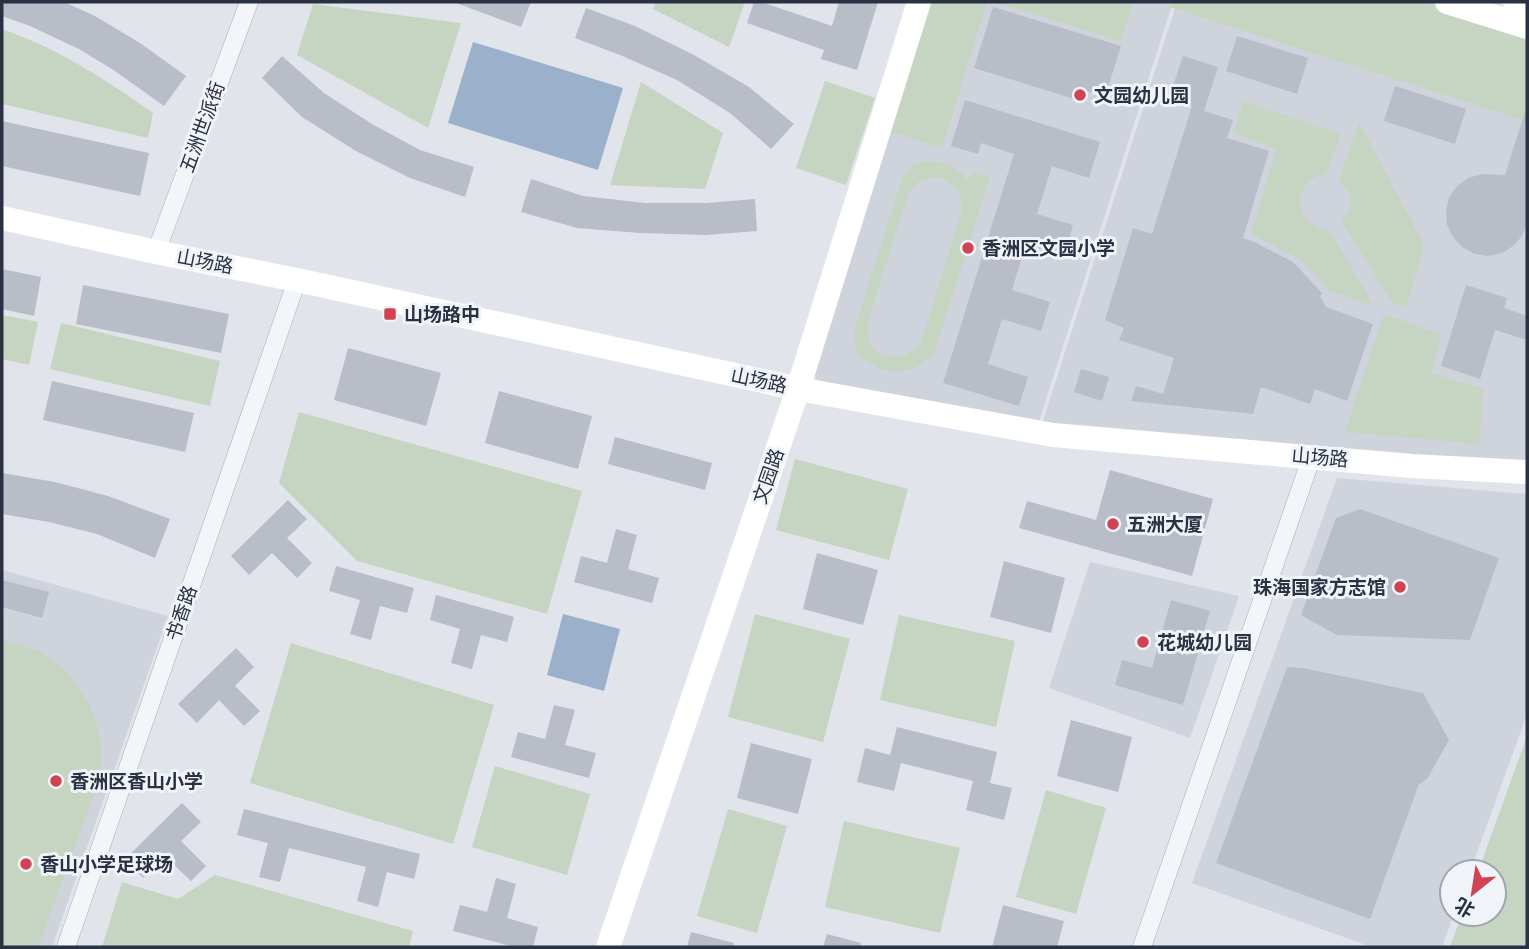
<svg xmlns="http://www.w3.org/2000/svg" width="1529" height="949" font-family="Manrope,'Noto Sans SC',sans-serif">
	<style>
		.built { fill: #cfd3dc }
		.green { fill: #c6d4c2; fill-rule: evenodd }
		.water { fill: #9bb0ca }
		.building { fill: #b8bdc7 }
		.lines { fill: none; stroke-linecap: round; stroke-linejoin: round }
		.street-casing { stroke: #a6abb4; stroke-width: 19 }
		.street { stroke: #f4f5f8; stroke-width: 18 }
		.secondary { stroke: #fff; stroke-width: 24 }
		.poi-dot { fill: #d14354; stroke: #f0f3f7; stroke-width: 2.5 }
		.labels { text-anchor: middle; dominant-baseline: central; stroke-width: 6; stroke-linejoin: round; paint-order: stroke }
		.poi-label { font-size: 19px; font-weight: bold; fill: #293142; stroke: #f0f3f7; text-anchor: start }
		.street-label { font-size: 19px; fill: #293142; stroke: #f0f3f7 }
	</style>
	<rect width="100%" height="100%" fill="#e1e4ea"/>
	<g class="built">
		<path d="M919,2H1173L1036,431L827,394L806,364Z"/>
		<path d="M1177,2H1440L1527,30V469L1040,430Z"/>
		<path d="M1337,478L1527,494V714L1470,872H1452V914H1454L1442,947H1372L1192,883Z"/>
		<path d="M1090,562L1239,596L1190,738L1049,688Z"/>
		<path d="M2,570L168,616L52,947H2Z"/>
	</g>
	<g class="green">
		<path d="M655,2H745L729,47L653,9Z"/>
		<path d="M925,2H987L942,148L886,130Z"/>
		<path d="M995,2H1133L1121,41Z"/>
		<path d="M1171,2H1419L1527,36V121L1169,7Z"/>
		<path d="M313,4L461,23L428,128L297,55Z"/>
		<path d="M2,29C57,48 105,79 153,113L148,138L2,104Z"/>
		<path d="M825,81L875,98L846,185L796,168Z"/>
		<path d="M641,82L723,133L705,189L610,185Z"/>
		<path d="M1243,101L1341,134L1326,174C1322,175 1318,175 1315,177C1300,185 1295,204 1305,218C1310,225 1322,228 1330,231L1374,306L1328,290L1314,272L1298,258L1251,234L1276,149L1234,133Z"/>
		<path d="M1359,122L1424,245L1409,298L1404,307L1393,303L1341,221C1356,205 1353,196 1339,181Z"/>
		<path d="M926,161C942,161 958,166 967,180L976,172L990,177L934,353C918,372 895,377 873,365C866,362 860,357 857,350C854,343 855,335 855,328L902,178L913,165ZM933,177C954,180 964,193 961,214L921,341C902,369 865,359 867,324L908,194L918,182Z"/>
		<path d="M1384,314L1441,335L1431,373L1483,389L1479,444L1345,432Z"/>
		<path d="M2,315L38,322L29,365L2,359Z"/>
		<path d="M61,323L220,361L210,406L50,369Z"/>
		<path d="M299,412L582,491L547,614L357,561L279,483Z"/>
		<path d="M795,459L908,489L889,560L776,530Z"/>
		<path d="M755,614L850,639L823,742L728,717Z"/>
		<path d="M899,615L1015,641L996,727L880,700Z"/>
		<path d="M2,640C15,644 32,647 44,654C79,676 104,719 101,761C101,768 99,776 98,783L38,947H2Z"/>
		<path d="M291,643L494,705L453,844L250,783Z"/>
		<path d="M1527,736V947H1450L1462,914H1494V872H1478Z"/>
		<path d="M495,766L590,794L567,875L472,847Z"/>
		<path d="M1046,790L1106,808L1076,914L1016,897Z"/>
		<path d="M728,809L787,826L757,933L697,916Z"/>
		<path d="M844,821L960,848L940,933L825,907Z"/>
		<path d="M215,875L413,931L409,947H102L122,882L178,899Z"/>
	</g>
	<g class="water">
		<path d="M473,42L623,88L598,170L448,123Z"/>
		<path d="M563,614L620,629L604,691L547,675Z"/>
	</g>
	<g class="building">
		<path d="M2,2H64L95,16L140,43L186,76L164,106L115,71L79,49L30,26L2,16Z"/>
		<path d="M456,2H531L521,27L456,3Z"/>
		<path d="M754,2H761L832,26L839,2H878L857,70L821,59L824,50L747,23Z"/>
		<path d="M993,7L1121,46L1105,97L1087,91L1084,102L974,68Z"/>
		<path d="M586,8L635,26L694,55L749,87L794,124L771,149L730,113L677,80L620,55L575,38Z"/>
		<path d="M1237,36L1308,58L1297,94L1226,71Z"/>
		<path d="M282,56L324,93L372,124L420,150L474,167L465,197L410,178L356,151L302,117L262,78Z"/>
		<path d="M1183,56L1218,67L1204,111L1233,120L1227,138L1269,151L1243,238L1254,242L1293,262L1322,293L1320,296L1326,307L1373,324L1347,401L1315,389L1310,404L1261,387L1253,414L1131,401L1136,386L1163,394L1174,358L1119,340L1124,328L1105,320L1133,228L1152,234L1192,106L1169,98Z"/>
		<path d="M1395,86L1466,109L1455,144L1384,121Z"/>
		<path d="M965,100L1100,142L1089,178L1052,166L1037,214L1073,225L1064,256L1026,244L1012,290L1050,302L1041,331L1002,319L988,364L1028,377L1019,406L943,383L1014,154L981,143L978,154L951,146Z"/>
		<path d="M1525,112H1527V222L1522,236L1513,246L1502,253L1488,256L1475,254L1462,247L1453,237L1447,225L1446,211L1449,197L1457,186L1468,178L1482,174L1505,175Z"/>
		<path d="M2,121L149,153L140,196L2,166Z"/>
		<path d="M531,179L583,196L645,203H707L755,199L757,231L706,235L640,233L577,228L521,212Z"/>
		<path d="M2,269L41,277L34,316L2,309Z"/>
		<path d="M83,285L229,314L221,353L76,324Z"/>
		<path d="M1466,285L1507,298L1504,308L1527,316V340L1495,330L1480,379L1441,366Z"/>
		<path d="M348,348L441,373L426,426L334,400Z"/>
		<path d="M1081,369L1109,377L1102,401L1074,392Z"/>
		<path d="M52,381L194,413L185,452L43,420Z"/>
		<path d="M499,391L592,416L578,469L485,443Z"/>
		<path d="M615,437L712,463L705,490L608,464Z"/>
		<path d="M1110,470L1213,499L1192,576L1019,528L1027,501L1096,520Z"/>
		<path d="M2,473L55,482L108,496L170,519L155,558L97,534L49,522L2,514Z"/>
		<path d="M288,500L307,519L287,538L312,563L297,578L272,553L249,575L231,556Z"/>
		<path d="M1360,509L1499,558L1470,640L1337,635L1301,615L1336,518Z"/>
		<path d="M616,529L637,535L628,569L659,578L652,603L574,582L581,556L607,563Z"/>
		<path d="M817,553L878,570L863,625L803,609Z"/>
		<path d="M1004,561L1065,578L1051,633L990,617Z"/>
		<path d="M336,566L414,588L407,613L380,606L371,640L350,634L360,600L329,591Z"/>
		<path d="M2,580L49,592L42,618L2,607Z"/>
		<path d="M436,595L514,617L507,642L481,635L472,669L451,663L460,629L430,620Z"/>
		<path d="M1171,600L1210,611L1183,705L1115,685L1122,660L1152,668Z"/>
		<path d="M236,648L254,667L235,686L260,711L244,726L219,700L197,723L178,704Z"/>
		<path d="M1287,667L1303,668L1423,693L1449,740L1427,779L1419,784L1370,919L1216,863Z"/>
		<path d="M554,705L575,710L565,745L596,753L589,778L511,757L518,732L545,739Z"/>
		<path d="M1071,720L1132,737L1118,792L1057,776Z"/>
		<path d="M897,727L997,752L990,783L1012,788L1004,820L966,810L973,781L901,763L894,791L857,782L865,748L890,755Z"/>
		<path d="M751,743L812,759L798,814L737,798Z"/>
		<path d="M182,803L201,822L181,841L206,866L191,881L165,856L143,878L125,859Z"/>
		<path d="M244,809L420,854L414,879L387,872L378,907L357,901L366,867L289,848L280,882L259,877L268,843L237,835Z"/>
		<path d="M496,878L516,884L507,918L538,927L533,947H515L453,931L460,905L487,912Z"/>
		<path d="M1003,905L1064,921L1057,947H992Z"/>
		<path d="M691,932L734,943V947H687Z"/>
		<path d="M827,934L861,943L860,947H823Z"/>
	</g>
	<g class="lines">
		<g class="street-casing">
			<g id="street">
				<path d="M156,252L249,2"/>
				<path d="M66,947L297,280"/>
				<path d="M1142,947L1312,456"/>
			</g>
		</g>
		<use href="#street" class="street"/>
		<g class="secondary">
			<path d="M1447,2L1527,27"/>
			<path d="M1515,2L1527,6"/>
			<path d="M2,218L156,252L297,280L804,390L1053,435L1412,466L1527,472"/>
			<path d="M608,947L798,389L919,2"/>
		</g>
	</g>
	<g class="poi-dot">
		<circle cx="1080" cy="95" r="7"/>
		<circle cx="968" cy="248" r="7"/>
		<rect x="383" y="307" width="14" height="14" rx="3.5"/>
		<circle cx="1113" cy="524" r="7"/>
		<circle cx="1400" cy="587" r="7"/>
		<circle cx="1143" cy="642" r="7"/>
		<circle cx="56" cy="781" r="7"/>
		<circle cx="26" cy="864" r="7"/>
	</g>
	<g class="labels">
		<g class="poi-label">
			<text x="1094" y="95">文园幼儿园</text>
			<text x="982" y="248">香洲区文园小学</text>
			<text x="404" y="314">山场路中</text>
			<text x="1127" y="524">五洲大厦</text>
			<text x="1386" y="587" text-anchor="end">珠海国家方志馆</text>
			<text x="1157" y="642">花城幼儿园</text>
			<text x="70" y="781">香洲区香山小学</text>
			<text x="40" y="864">香山小学足球场</text>
		</g>
		<g class="street-label">
			<text transform="translate(202 127) rotate(-70)">五洲世派街</text>
			<text transform="translate(205 261) rotate(11)">山场路</text>
			<text transform="translate(759 380) rotate(12)">山场路</text>
			<text transform="translate(1320 457) rotate(5)">山场路</text>
			<text transform="translate(768 476) rotate(-71)">文园路</text>
			<text transform="translate(181 613) rotate(-71)">书香路</text>
		</g>
	</g>
	<rect width="1529" height="949" fill="none" stroke="#293142" stroke-width="7"/>
	<g transform="translate(1473 893) rotate(210)"><circle r="33" fill="#f0f3f7" stroke="#a0a5af" stroke-width="2"/>
	<path d="M0-5L12 26L0 18L-12 26Z" fill="#d14354"/>
	<text y="-10" font-size="19" font-weight="bold" text-anchor="middle" fill="#293142">北</text>
	</g>
</svg>
